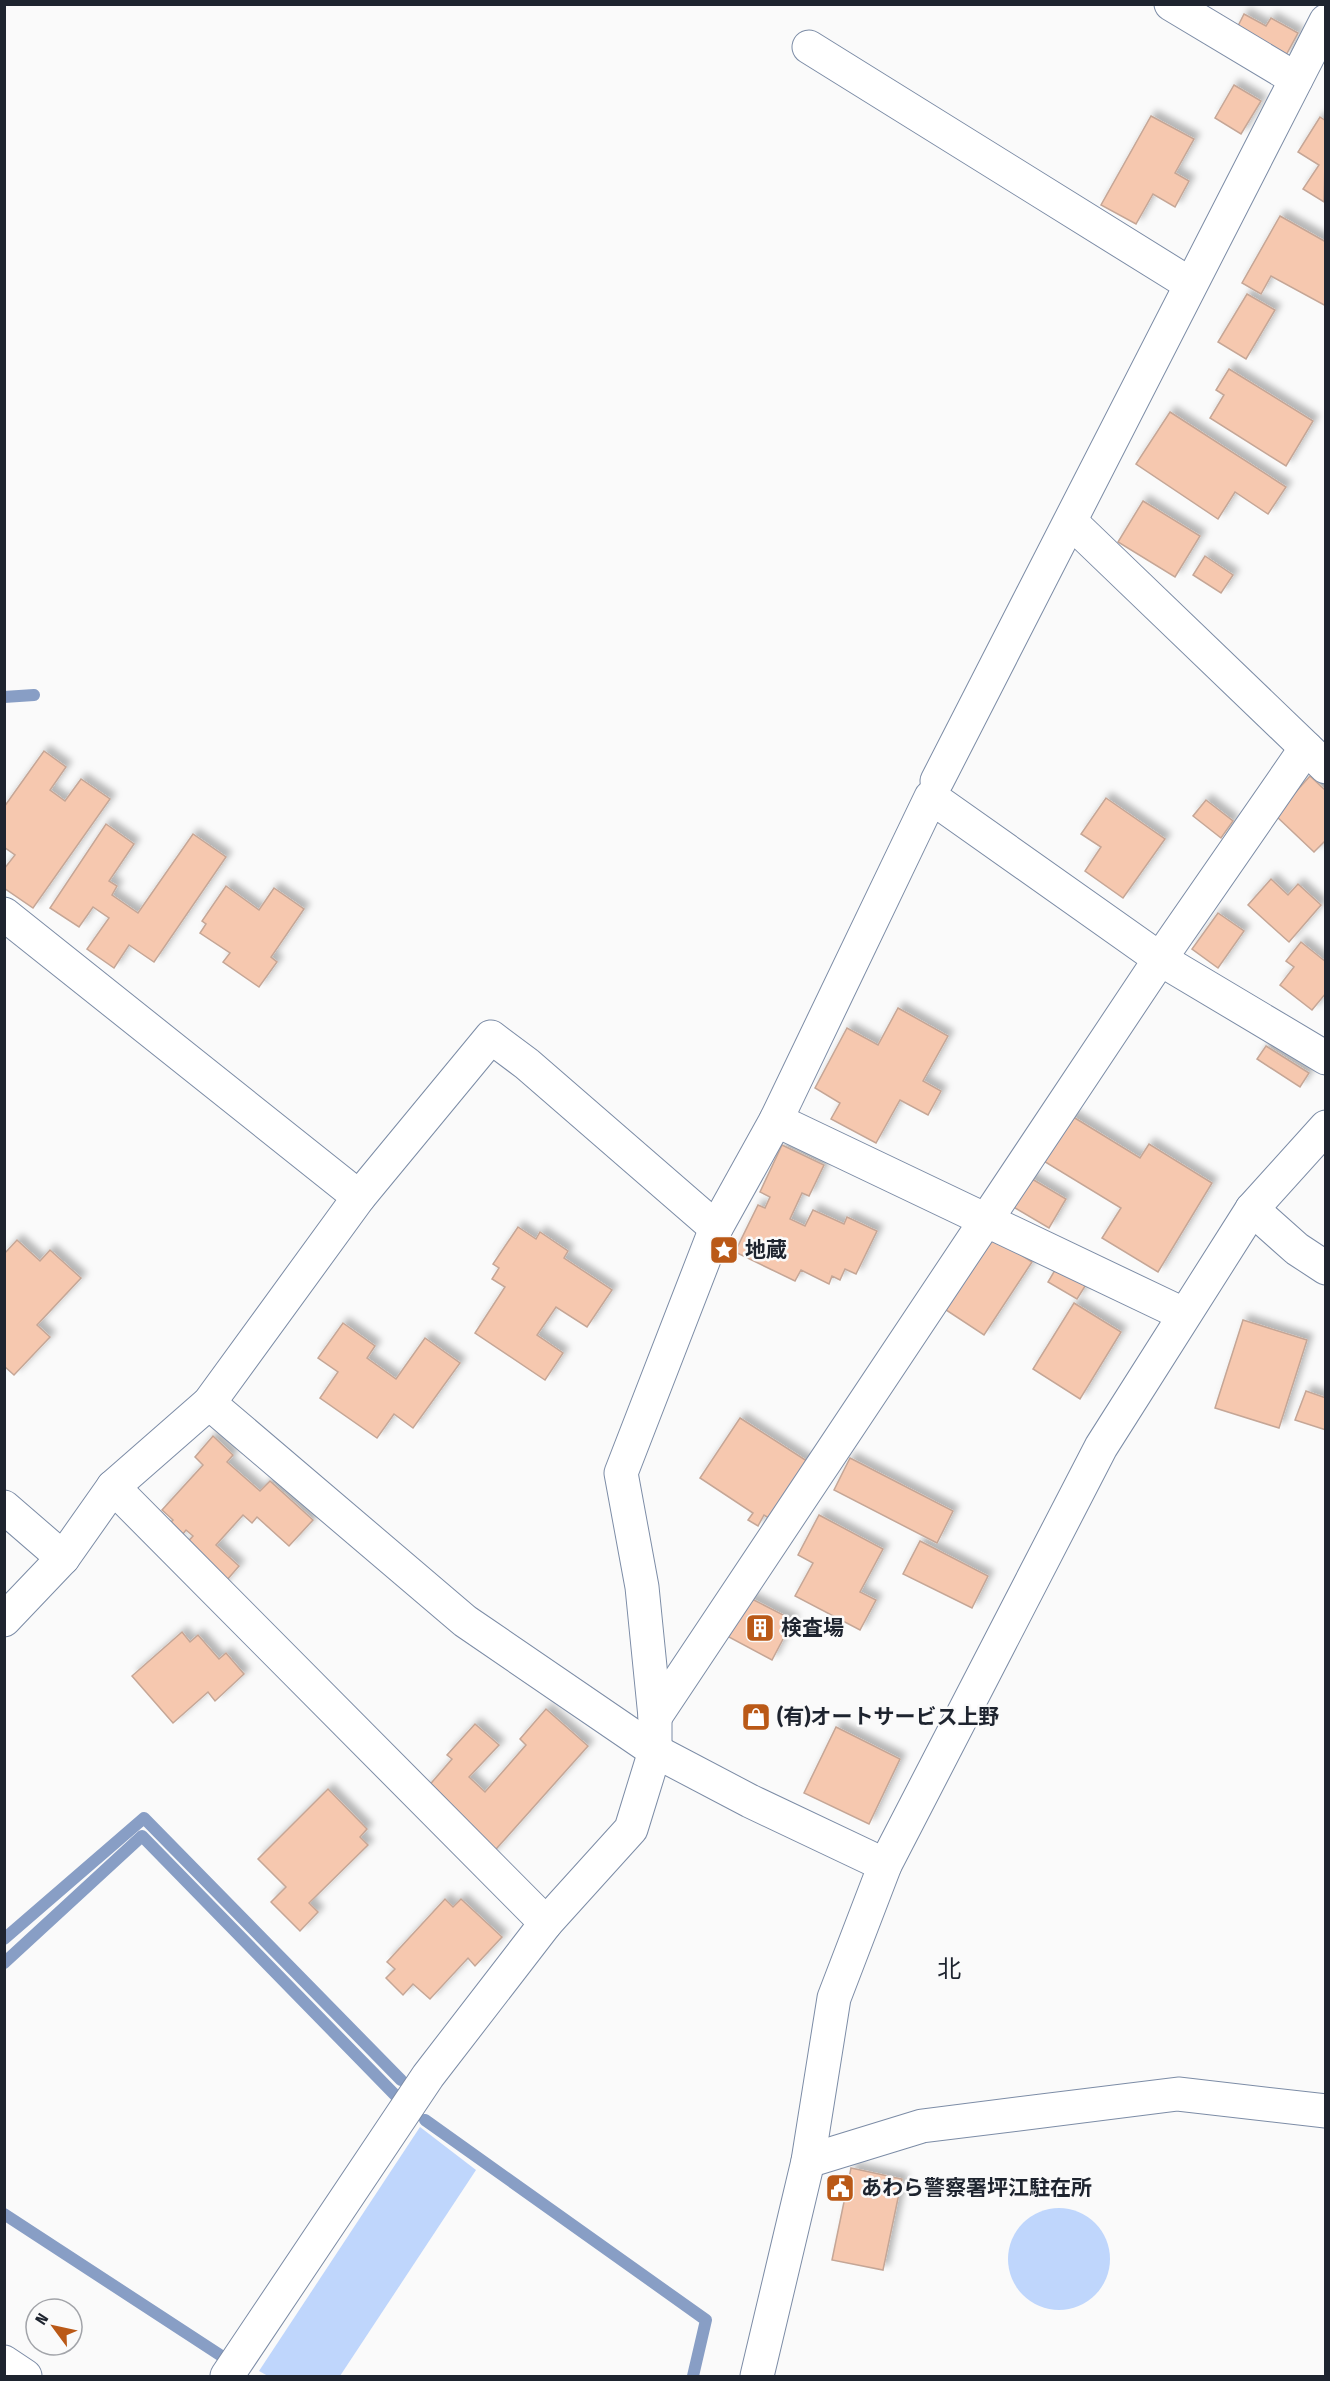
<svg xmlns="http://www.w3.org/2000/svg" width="1330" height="2381" font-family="'Fira Sans Condensed','Noto Sans JP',sans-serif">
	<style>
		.green { fill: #bfd6fc }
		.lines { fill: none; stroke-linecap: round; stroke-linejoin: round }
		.stream { stroke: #889ec5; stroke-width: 12 }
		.building { fill: #f6c8af; stroke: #c5a696; stroke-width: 1.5; filter: url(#shadow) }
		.minor-casing { stroke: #7c8ca6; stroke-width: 35 }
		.highway-casing { stroke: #7c8ca6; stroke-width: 35 }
		.minor { stroke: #fff; stroke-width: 33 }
		.highway { stroke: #fff; stroke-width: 33 }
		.labels { text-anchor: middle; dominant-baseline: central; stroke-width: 5; stroke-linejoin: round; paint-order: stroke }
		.poi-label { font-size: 21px; font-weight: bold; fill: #1e242f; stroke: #fafafa; text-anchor: start }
		.quarter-label { font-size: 24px; fill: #1e242f; stroke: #fafafa }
	</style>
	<defs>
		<filter id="shadow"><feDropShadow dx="5.5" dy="-5.5" stdDeviation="3" flood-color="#0004"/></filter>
	</defs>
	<rect width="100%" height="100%" fill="#fafafa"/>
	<g class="green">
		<path d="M420,2127L476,2170L340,2376H268L259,2371Z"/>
		<circle cx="1059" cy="2259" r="51"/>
	</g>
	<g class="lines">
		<g class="stream">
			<path d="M4,697L34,695"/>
			<path d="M4,1939L144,1818L401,2080"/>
			<path d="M4,1963L142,1836L396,2096"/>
			<path d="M425,2120L706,2320L693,2376"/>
			<path d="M4,2214L220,2355"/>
		</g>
	</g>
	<g class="building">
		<path d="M1244,14L1266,26L1271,18L1298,33L1285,57L1236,30Z"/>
		<path d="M1234,85L1261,101L1241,134L1215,118Z"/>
		<path d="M1151,116L1194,139L1175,173L1189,181L1175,207L1153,194L1136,224L1101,205Z"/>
		<path d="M1320,117L1326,121L1324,202L1303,189L1319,165L1298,152Z"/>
		<path d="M1280,216L1326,242V306L1271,276L1261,294L1242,283Z"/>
		<path d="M1247,294L1275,310L1246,359L1218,342Z"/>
		<path d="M1229,369L1313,421L1286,466L1210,418L1224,395L1216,390Z"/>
		<path d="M1170,412L1286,487L1268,514L1235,492L1218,519L1136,464Z"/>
		<path d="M1143,501L1200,536L1175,577L1118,542Z"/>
		<path d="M1205,556L1233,575L1221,593L1193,575Z"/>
		<path d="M44,751L66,767L50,790L65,801L81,779L110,799L33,908L4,888V869L15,855L4,847V807Z"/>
		<path d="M1310,776L1326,791V840L1314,852L1275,815Z"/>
		<path d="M1106,798L1165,839L1123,898L1085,871L1101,847L1081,834Z"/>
		<path d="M1206,800L1233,821L1221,838L1193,816Z"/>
		<path d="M106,824L134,844L109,881L117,886L112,895L138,913L193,834L226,857L154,962L129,945L114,968L87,949L109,918L93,907L79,927L50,908Z"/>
		<path d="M1271,879L1288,895L1298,884L1321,905L1289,942L1248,905Z"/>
		<path d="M226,886L259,910L274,888L304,909L271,957L277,962L259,987L223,962L230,953L200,933L206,924L202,921Z"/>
		<path d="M1218,913L1244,931L1218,968L1192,949Z"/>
		<path d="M1301,942L1326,962V993L1312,1010L1280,985L1294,967L1286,961Z"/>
		<path d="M898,1008L948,1036L923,1081L941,1091L928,1115L900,1100L876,1143L831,1119L840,1103L815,1088L847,1028L878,1045Z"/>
		<path d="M1266,1046L1309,1073L1300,1087L1257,1059Z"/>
		<path d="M1070,1115L1140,1158L1149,1144L1212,1183L1158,1272L1102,1238L1121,1208L1042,1160Z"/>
		<path d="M782,1145L824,1165L809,1196L802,1193L790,1219L805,1226L813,1210L844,1224L847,1217L877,1231L856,1274L845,1269L840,1280L832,1276L829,1284L801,1270L795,1281L735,1252L758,1205L765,1208L770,1197L760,1192Z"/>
		<path d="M1027,1176L1066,1199L1049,1228L1010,1205Z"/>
		<path d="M518,1227L536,1239L540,1232L568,1251L564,1258L612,1290L587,1327L556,1307L537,1335L563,1353L545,1380L475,1333L505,1287L492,1279L499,1268L493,1264Z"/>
		<path d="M984,1231L1032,1262L984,1335L937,1304Z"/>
		<path d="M17,1240L40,1261L50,1250L81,1278L37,1325L50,1337L14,1375L4,1366V1254Z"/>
		<path d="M1058,1265L1087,1283L1077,1299L1048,1282Z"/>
		<path d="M1074,1303L1121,1332L1080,1399L1033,1369Z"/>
		<path d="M1243,1320L1307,1340L1279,1428L1215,1408Z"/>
		<path d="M343,1323L375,1346L367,1358L396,1379L425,1338L460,1363L413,1428L394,1414L377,1438L320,1398L338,1372L318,1358Z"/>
		<path d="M1306,1391L1326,1398V1430L1295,1420Z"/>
		<path d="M740,1418L810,1463L772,1520L764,1515L758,1526L748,1520L753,1513L700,1478Z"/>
		<path d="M213,1436L233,1455L227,1462L260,1491L270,1481L313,1520L289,1546L257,1517L252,1523L243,1515L216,1545L239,1566L214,1595L173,1558L193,1536L186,1530L178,1540L165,1528L173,1520L162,1510L203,1465L195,1457Z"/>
		<path d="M850,1458L953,1511L937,1543L834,1490Z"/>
		<path d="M819,1515L883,1549L860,1592L876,1600L860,1630L795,1596L813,1563L798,1555Z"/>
		<path d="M920,1541L988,1576L972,1608L903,1574Z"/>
		<path d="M748,1597L793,1620L772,1660L727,1636Z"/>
		<path d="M182,1632L190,1642L198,1635L219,1659L226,1653L244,1674L215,1701L208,1692L173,1723L132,1676Z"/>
		<path d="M546,1709L588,1746L489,1857L420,1796L452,1759L447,1755L475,1724L499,1745L469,1777L485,1792L526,1745L520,1739Z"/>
		<path d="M836,1727L900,1759L869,1824L804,1793Z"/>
		<path d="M328,1789L367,1829L360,1837L368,1845L309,1903L318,1912L300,1931L271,1902L286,1887L258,1859Z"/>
		<path d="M445,1899L453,1907L461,1899L502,1937L475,1966L468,1958L430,1999L413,1984L403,1995L386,1978L395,1969L387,1962Z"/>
		<path d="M851,2168L902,2179L883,2270L832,2260Z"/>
	</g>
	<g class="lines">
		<g class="minor-casing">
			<g id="minor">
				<path d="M1171,4L1296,79"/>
				<path d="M809,47L1190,284"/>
				<path d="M1071,522L1326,767"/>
				<path d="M937,781L1326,21"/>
				<path d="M4,914L359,1197"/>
				<path d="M776,1120L1183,1314"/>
				<path d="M1252,1209L1297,1249L1326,1268"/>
				<path d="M209,1403L465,1621L655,1751L750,1801L885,1865"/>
				<path d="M113,1487L546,1923"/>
				<path d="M4,1507L63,1558L113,1487L209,1403L359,1197L491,1037L527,1064L716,1228"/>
				<path d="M4,1620L63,1558"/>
				<path d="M655,1717L1160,959L1306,748"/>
				<path d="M808,2161L922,2126L1178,2094L1326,2111"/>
				<path d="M227,2376L428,2076L546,1923L631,1829L655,1751V1717L642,1587L621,1473L716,1228L776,1120L931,797L1160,959L1326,1058"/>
				<path d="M757,2376L808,2161L834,1998L885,1865L1101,1447L1252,1209L1326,1127"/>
			</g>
		</g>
		<g class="highway-casing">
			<path id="highway" d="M4,2362L25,2376"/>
		</g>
		<use href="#minor" class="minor"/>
		<use href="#highway" class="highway"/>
	</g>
	<defs>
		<g id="sight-square" transform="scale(1.5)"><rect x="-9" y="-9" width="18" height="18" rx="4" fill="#ba5917" stroke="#fafafa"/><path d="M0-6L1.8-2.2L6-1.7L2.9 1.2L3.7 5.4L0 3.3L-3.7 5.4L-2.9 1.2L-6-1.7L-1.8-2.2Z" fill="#fff"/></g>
		<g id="building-square" transform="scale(1.5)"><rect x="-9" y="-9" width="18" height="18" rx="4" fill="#ba5917" stroke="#fafafa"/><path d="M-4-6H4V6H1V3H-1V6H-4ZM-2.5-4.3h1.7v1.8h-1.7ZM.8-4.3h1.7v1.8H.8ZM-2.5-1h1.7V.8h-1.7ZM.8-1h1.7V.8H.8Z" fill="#fff"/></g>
		<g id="shop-square" transform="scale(1.5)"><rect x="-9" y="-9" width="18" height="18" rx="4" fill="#ba5917" stroke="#fafafa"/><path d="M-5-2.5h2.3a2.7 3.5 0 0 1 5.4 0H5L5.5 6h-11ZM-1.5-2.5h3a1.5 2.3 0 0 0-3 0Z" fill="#fff"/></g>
		<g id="civic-square" transform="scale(1.5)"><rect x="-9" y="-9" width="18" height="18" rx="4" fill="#ba5917" stroke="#fafafa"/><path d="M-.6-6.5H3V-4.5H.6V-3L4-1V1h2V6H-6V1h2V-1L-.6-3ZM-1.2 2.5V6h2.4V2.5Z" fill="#fff"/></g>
	</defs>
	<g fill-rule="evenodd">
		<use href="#sight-square" x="724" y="1250"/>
		<use href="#building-square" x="760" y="1628"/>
		<use href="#shop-square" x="756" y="1717"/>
		<use href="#civic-square" x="840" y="2188"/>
	</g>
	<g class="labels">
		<g class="poi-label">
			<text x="745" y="1250">地蔵</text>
			<text x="781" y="1628">検査場</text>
			<text x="777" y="1717">(有)オートサービス上野</text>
			<text x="861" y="2188">あわら警察署坪江駐在所</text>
		</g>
		<g class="quarter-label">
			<text x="949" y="1969">北</text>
		</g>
	</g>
	<rect width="1330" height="2381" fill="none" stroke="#1e242f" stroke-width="12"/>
	<g transform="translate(54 2327) rotate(303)"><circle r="28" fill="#fafafa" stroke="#a2a4a9" stroke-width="1.5"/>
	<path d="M0-4.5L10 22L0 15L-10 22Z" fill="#ba5917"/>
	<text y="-9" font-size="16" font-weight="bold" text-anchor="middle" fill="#1e242f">N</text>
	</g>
</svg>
